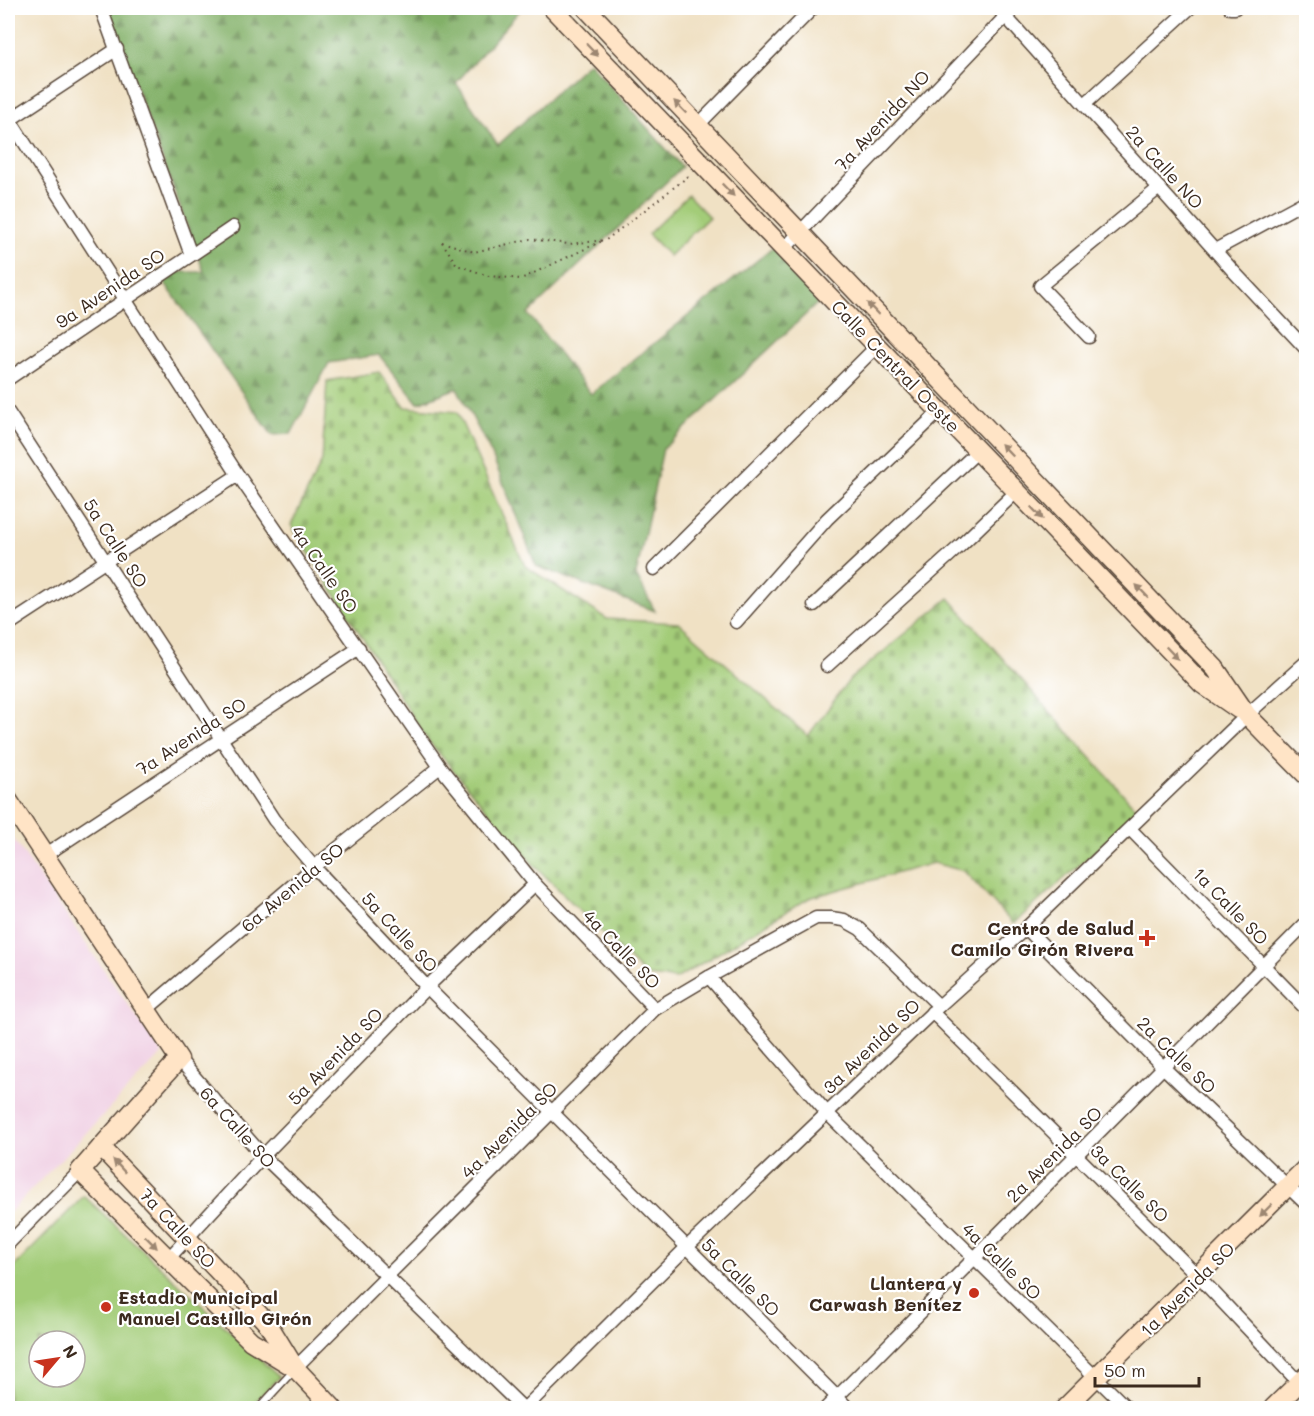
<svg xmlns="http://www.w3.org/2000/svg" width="1314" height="1416" font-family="Mali,sans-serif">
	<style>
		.built { fill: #f0d0e4 }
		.green { fill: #a3cc78; stroke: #6f7b4b; stroke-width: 1.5; fill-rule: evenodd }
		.forest { fill: url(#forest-firs); stroke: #5e6d43; stroke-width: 1.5 }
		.cemetery { fill: url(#cemetery-stones); stroke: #6f7b4b; stroke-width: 1.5 }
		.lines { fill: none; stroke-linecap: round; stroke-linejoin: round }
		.lane-casing { stroke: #564537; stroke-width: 9 }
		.street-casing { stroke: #564537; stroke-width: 15 }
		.secondary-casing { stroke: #564537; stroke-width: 21 }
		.path { stroke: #564537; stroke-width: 2; stroke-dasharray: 1.5 4.5; stroke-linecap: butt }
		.lane { stroke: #fff; stroke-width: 6 }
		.street { stroke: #fff; stroke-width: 12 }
		.secondary { stroke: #ffe4c6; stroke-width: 18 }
		.oneway { fill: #9d8772 }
		.poi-dot { fill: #c8321e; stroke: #fff; stroke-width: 2 }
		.labels { text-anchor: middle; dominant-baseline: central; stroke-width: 4.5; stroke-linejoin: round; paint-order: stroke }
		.street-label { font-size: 18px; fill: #3b2a1e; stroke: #fff }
		.poi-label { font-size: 18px; font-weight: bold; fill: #3b2a1e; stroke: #fff; text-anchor: end }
	</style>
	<defs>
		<pattern id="forest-firs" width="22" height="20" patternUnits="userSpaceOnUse" patternTransform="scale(1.5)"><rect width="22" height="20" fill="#82b068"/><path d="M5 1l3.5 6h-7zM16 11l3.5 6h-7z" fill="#6c8f55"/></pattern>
		<pattern id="cemetery-stones" width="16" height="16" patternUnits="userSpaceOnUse" patternTransform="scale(1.5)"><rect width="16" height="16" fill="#a3cc78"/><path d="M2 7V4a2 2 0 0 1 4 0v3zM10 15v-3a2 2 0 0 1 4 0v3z" fill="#8daf67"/></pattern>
	</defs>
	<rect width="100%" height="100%" fill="#fff"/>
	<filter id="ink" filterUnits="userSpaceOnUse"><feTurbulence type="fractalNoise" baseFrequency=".0167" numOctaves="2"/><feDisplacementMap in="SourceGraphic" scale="12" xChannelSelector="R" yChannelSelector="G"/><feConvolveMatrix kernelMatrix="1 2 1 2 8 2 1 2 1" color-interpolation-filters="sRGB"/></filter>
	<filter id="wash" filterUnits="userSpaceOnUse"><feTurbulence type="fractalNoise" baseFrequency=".008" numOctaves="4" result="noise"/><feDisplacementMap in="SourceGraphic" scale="24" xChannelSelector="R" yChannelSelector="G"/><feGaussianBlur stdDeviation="1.35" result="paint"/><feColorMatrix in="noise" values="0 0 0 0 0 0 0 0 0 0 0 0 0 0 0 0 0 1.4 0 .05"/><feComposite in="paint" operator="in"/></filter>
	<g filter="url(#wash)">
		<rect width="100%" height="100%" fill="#f0e1c4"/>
		<path class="built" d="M8,831L162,1054L8,1214Z"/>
		<g class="green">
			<path d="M688,195L709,217L669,256L648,234Z"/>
			<path d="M84,1196L279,1377L249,1408H8V1273ZM39,1341H75V1377H39Z"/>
		</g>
		<path class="forest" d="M107,8H522L456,83L498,145L589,62L682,167L528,314L591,394L775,246L821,300L663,449L636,575L655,611L536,566L492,455L457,388L418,403L379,355L329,363L291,434L272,435L157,272H204Z"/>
		<path class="cemetery" d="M379,372L405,407L457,412L525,566L607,619L679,623L808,736L850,679L949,598L1139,812L1013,924L964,871L933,863L809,898L676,979L646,976L534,865L426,738L291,525L322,461L327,381Z"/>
	</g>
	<g filter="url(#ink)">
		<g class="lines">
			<g class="lane-casing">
				<path id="lane" d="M259,1408L293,1371"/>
			</g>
			<g class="street-casing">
				<g id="street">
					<path d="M101,8L191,255"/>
					<path d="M998,8L1235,273L1306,349"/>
					<path d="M1230,8H1235"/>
					<path d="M1085,104L1190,8"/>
					<path d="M8,117L238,475L440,767L535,884L655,1009"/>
					<path d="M8,121L117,49"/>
					<path d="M698,125L813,8"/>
					<path d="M784,249L1006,16"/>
					<path d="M1215,250L1306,201"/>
					<path d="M1089,337L1040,286L1159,188"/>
					<path d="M8,379L233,227"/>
					<path d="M8,412L274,820L314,867L427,987L848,1408"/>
					<path d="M654,569L877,346"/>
					<path d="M814,605L978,451"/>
					<path d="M736,622L827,519L940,411"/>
					<path d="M8,625L238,475"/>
					<path d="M827,666L961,545L1017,491"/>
					<path d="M1130,829L1306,1009"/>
					<path d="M44,856L359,648"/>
					<path d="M1026,928L1164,1068L1306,1204"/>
					<path d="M709,977L827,1113L1127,1408"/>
					<path d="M146,1010L314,867L440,767"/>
					<path d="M932,1012L1199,1277L1306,1390"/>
					<path d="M179,1059L263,1156L523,1408"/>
					<path d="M8,1244L80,1171"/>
					<path d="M168,1259L263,1156L427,987L535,884"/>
					<path d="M295,1368L655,1009L709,977L816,918H831L844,920L860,929L939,1006"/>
					<path d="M525,1408L686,1248L939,1006L1026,928L1247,715L1306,662"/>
					<path d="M826,1408L1306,923"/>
				</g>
			</g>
			<g class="secondary-casing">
				<g id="secondary">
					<path d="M552,8L1202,684L1238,709"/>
					<path d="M586,8L1215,668L1247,715L1306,775"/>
					<path d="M8,800L179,1059L80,1171L251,1341L295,1368"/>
					<path d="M101,1147L268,1324L295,1368L333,1408"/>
					<path d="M1065,1408L1306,1168"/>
					<path d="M1273,1408L1306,1376"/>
				</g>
			</g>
			<g class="path">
				<path d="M442,242L474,252L530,239L569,244L606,240L690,175"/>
				<path d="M442,242L457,265L489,276L521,279L602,241"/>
			</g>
			<use href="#lane" class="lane"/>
			<use href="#street" class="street"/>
			<use href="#secondary" class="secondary"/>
		</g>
		<defs><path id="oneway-solid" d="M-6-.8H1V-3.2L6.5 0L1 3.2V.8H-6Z" transform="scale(1.5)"/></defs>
		<g class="oneway">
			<use href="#oneway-solid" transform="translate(592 50) rotate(46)"/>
			<use href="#oneway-solid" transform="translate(680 107) rotate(-134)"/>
			<use href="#oneway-solid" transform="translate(728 190) rotate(46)"/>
			<use href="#oneway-solid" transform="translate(873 309) rotate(-134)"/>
			<use href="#oneway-solid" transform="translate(1007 450) rotate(-134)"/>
			<use href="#oneway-solid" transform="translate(1037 513) rotate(46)"/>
			<use href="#oneway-solid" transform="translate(1142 591) rotate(-134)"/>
			<use href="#oneway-solid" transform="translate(1172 653) rotate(46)"/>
			<use href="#oneway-solid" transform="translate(119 1166) rotate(-133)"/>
			<use href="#oneway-solid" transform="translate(1266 1210) rotate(135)"/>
			<use href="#oneway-solid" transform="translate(151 1242) rotate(45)"/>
		</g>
	</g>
	<g class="poi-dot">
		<path d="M1144 929h6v6h6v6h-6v6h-6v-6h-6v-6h6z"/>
		<circle cx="974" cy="1293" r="6"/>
		<circle cx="106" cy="1307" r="6"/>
	</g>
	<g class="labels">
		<g class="street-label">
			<text transform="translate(882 120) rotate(-47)">7a Avenida NO</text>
			<text transform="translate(1165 167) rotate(48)">2a Calle NO</text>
			<text transform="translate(110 288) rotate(-34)">9a Avenida SO</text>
			<text transform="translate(896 366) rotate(46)">Calle Central Oeste</text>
			<text transform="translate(116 543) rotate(57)">5a Calle SO</text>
			<text transform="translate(325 569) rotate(55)">4a Calle SO</text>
			<text transform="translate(191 736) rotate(-33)">7a Avenida SO</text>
			<text transform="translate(292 887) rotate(-40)">6a Avenida SO</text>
			<text transform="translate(1231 906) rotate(46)">1a Calle SO</text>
			<text transform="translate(400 932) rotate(47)">5a Calle SO</text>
			<text transform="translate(622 949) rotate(46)">4a Calle SO</text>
			<text transform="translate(871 1046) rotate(-44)">3a Avenida SO</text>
			<text transform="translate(1177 1055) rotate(44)">2a Calle SO</text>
			<text transform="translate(335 1056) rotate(-46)">5a Avenida SO</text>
			<text transform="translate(238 1127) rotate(48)">6a Calle SO</text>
			<text transform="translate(509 1130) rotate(-45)">4a Avenida SO</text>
			<text transform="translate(1054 1154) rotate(-45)">2a Avenida SO</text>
			<text transform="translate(1130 1183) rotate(45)">3a Calle SO</text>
			<text transform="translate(178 1228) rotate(47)">7a Calle SO</text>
			<text transform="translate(1002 1261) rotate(44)">4a Calle SO</text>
			<text transform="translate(741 1277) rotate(45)">5a Calle SO</text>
			<text transform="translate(1187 1289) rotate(-45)">1a Avenida SO</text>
		</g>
		<g class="poi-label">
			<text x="1134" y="928">Centro de Salud<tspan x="1134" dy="21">Camilo Girón Rivera</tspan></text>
			<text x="962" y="1283">Llantera y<tspan x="962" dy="21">Carwash Benítez</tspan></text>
			<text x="118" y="1297" text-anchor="start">Estadio Municipal<tspan x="118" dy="21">Manuel Castillo Girón</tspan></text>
		</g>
	</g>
	<rect width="1314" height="1416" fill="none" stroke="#fff" stroke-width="30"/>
	<g transform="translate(57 1359) rotate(61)"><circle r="28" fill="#ffffff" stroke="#b1aaa5" stroke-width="1.5"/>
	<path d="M0-4.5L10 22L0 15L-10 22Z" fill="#c8321e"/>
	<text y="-9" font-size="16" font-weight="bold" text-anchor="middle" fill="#3b2a1e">N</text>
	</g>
	<path d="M1095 1377v9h104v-9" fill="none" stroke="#3b2a1e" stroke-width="3"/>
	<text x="1104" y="1377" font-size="18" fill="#3b2a1e" stroke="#ffffff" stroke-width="4.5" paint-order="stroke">50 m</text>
</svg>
